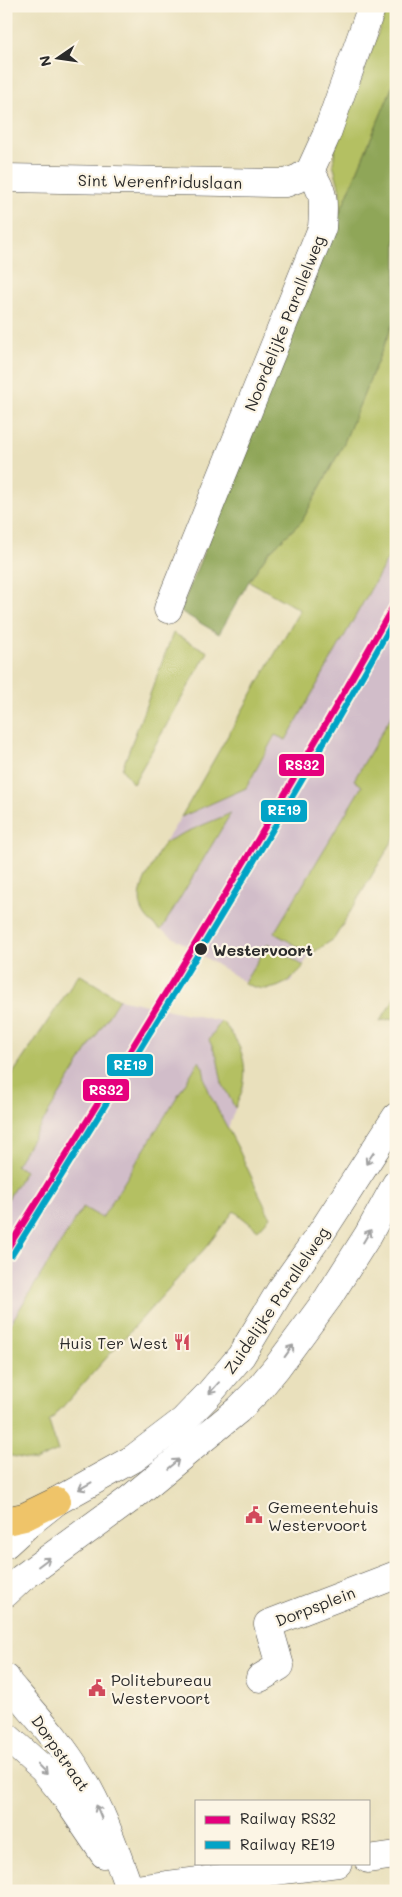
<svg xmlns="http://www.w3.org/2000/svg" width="402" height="1897" font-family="Mali,sans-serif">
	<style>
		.industrial { fill: #d1bdc9 }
		.green { fill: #b4c062; stroke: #707646 }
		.forest { fill: #8fa658; stroke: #5d6842 }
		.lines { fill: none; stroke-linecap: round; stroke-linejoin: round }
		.pedestrian-casing { stroke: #484641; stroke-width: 29 }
		.minor-casing { stroke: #484641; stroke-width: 29 }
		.tertiary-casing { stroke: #484641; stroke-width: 29 }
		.primary-casing { stroke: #484641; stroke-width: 29 }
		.pedestrian { stroke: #fff; stroke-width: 28 }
		.minor { stroke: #fff; stroke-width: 28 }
		.tertiary { stroke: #fff; stroke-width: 28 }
		.primary { stroke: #efc469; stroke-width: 28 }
		.rail-1-casing { stroke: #fcf5e5; stroke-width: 10 }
		.rail-2-casing { stroke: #fcf5e5; stroke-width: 10 }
		.rail-1 { stroke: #e5007d; stroke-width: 6 }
		.rail-2 { stroke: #02a3c6; stroke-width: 6 }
		.oneway { stroke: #a0a0a0 }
		.stop-dot { fill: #2b2b2b; stroke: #fcf5e5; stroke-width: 2 }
		.labels { text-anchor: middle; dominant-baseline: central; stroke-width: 4.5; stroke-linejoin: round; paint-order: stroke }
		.street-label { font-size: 16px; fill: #2b2b2b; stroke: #fcf5e5 }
		.stop-label { font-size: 16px; font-weight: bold; fill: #2b2b2b; stroke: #fcf5e5; text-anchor: start }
		.poi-label { font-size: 16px; fill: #2b2b2b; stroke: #fcf5e5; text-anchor: start }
		.line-badge { stroke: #fcf5e5; stroke-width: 2 }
		.badge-label { font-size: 14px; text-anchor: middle; font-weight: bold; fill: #fff }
	</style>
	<rect width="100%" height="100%" fill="#fcf5e5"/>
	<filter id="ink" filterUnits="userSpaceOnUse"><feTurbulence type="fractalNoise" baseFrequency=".02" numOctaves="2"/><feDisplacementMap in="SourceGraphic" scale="10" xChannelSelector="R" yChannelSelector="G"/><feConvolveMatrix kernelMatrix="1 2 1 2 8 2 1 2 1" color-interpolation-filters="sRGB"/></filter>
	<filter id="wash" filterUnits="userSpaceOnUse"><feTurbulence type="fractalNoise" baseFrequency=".0096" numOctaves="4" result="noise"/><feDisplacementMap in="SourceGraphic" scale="20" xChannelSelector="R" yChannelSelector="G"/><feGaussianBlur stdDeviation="1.12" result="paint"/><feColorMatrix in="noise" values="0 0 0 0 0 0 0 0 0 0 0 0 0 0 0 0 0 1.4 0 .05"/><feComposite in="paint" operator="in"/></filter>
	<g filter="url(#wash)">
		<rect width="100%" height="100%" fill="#e9e0bc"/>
		<g class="industrial">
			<path d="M396,544V835L334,939L311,954L292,980L283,985L273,988H254L152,924L142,910L140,901L141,889L165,842L181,817L246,788L276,735L286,739Z"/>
			<path d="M79,974L119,999L221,1021L230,1030L237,1041L242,1055L244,1085L228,1128L207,1246L49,1422L58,1451L35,1461L12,1456H6V1084Z"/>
		</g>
		<g class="green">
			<path d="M388,6H396V78L339,215L340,190L333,164L335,149Z"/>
			<path d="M396,316V544L286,740L275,735L246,788L181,817L300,610L249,581L268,553L302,521L343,445Z"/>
			<path d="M173,633L208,652L133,784L122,769Z"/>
			<path d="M396,708V835L334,939L311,954L274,933L362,786L354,780Z"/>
			<path d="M231,813L161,930C131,911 138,890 153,864C156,858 159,849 164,844C169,838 221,818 231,813Z"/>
			<path d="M268,944L304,966C286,986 270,996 244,983Z"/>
			<path d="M79,974L119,999L16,1165L25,1171L6,1202V1084Z"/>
			<path d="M396,996V1018L380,1021Z"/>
			<path d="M221,1021C238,1037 249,1062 243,1086C242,1093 238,1101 235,1108L222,1083L217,1057L209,1040Z"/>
			<path d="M199,1061L203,1068L207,1089L238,1148L270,1217L258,1230L234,1211L207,1246L49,1422L58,1451L35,1461L12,1456H6V1331L83,1207L102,1218Z"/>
		</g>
		<path class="forest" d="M396,78V316L343,445L302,521L268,553L249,581L219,634L180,611L339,215Z"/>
	</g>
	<g filter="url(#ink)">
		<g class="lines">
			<g class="pedestrian-casing">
				<path id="pedestrian" d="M260,1678L280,1666L268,1624L396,1575"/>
			</g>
			<g class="minor-casing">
				<g id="minor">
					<path d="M6,178L272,183H286L299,178L310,171L326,136L372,6"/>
					<path d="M168,609L322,228C324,200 325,194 310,171"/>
					<path d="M368,1859L396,1855"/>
					<path d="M129,1890L338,1863"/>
				</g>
			</g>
			<g class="tertiary-casing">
				<g id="tertiary">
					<path d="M6,1544L28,1524L57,1501L133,1459L183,1421L208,1395L241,1356L280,1291L321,1233L396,1117"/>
					<path d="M6,1593L22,1578L130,1499L238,1410L258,1390L277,1367L328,1298L368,1235L396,1184"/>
					<path d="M6,1678L9,1684C35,1714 62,1744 82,1778C103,1812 116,1853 130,1891"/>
					<path d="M6,1736L43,1769L62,1792L104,1854"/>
				</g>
			</g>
			<g class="primary-casing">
				<path id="primary" d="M6,1521L24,1517L57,1501"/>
			</g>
			<use href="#pedestrian" class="pedestrian"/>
			<use href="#minor" class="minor"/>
			<use href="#tertiary" class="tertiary"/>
			<use href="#primary" class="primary"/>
			<g class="rail-1-casing">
				<path id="rail-1" d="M6,1251C140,1037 272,821 396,601"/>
			</g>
			<g class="rail-2-casing">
				<path id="rail-2" d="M12,1255C144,1044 274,833 396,617"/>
			</g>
			<use href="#rail-1" class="rail-1"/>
			<use href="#rail-2" class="rail-2"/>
		</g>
		<defs><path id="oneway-shaft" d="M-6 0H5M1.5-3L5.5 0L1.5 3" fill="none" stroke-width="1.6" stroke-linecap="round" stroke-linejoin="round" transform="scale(1.25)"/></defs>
		<g class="oneway">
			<use href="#oneway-shaft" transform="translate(370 1158) rotate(123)"/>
			<use href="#oneway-shaft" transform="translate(367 1236) rotate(-59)"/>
			<use href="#oneway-shaft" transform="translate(289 1351) rotate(-54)"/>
			<use href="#oneway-shaft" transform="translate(214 1388) rotate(131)"/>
			<use href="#oneway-shaft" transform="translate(173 1464) rotate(-40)"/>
			<use href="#oneway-shaft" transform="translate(85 1486) rotate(151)"/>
			<use href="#oneway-shaft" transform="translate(44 1562) rotate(-37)"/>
			<use href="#oneway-shaft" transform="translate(42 1769) rotate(46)"/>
			<use href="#oneway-shaft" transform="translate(99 1812) rotate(-112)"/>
		</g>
	</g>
	<defs>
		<g id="restaurant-bare" transform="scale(1.35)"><path d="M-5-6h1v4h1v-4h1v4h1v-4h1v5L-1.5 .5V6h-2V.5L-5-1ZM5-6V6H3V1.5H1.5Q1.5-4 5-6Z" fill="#d1495b" stroke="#fcf5e5" stroke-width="2.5" paint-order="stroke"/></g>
		<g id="civic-bare" transform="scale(1.35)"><path d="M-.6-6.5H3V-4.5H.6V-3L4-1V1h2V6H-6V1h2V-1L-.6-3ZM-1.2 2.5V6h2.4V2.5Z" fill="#d1495b" stroke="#fcf5e5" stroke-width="2.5" paint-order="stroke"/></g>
	</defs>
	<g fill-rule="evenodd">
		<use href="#restaurant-bare" x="182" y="1342"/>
		<use href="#civic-bare" x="254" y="1515"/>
		<use href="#civic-bare" x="97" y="1688"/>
	</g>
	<circle class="stop-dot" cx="201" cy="949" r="7"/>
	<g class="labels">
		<g class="street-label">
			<text transform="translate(160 181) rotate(1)">Sint Werenfriduslaan</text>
			<text transform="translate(284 323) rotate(-68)">Noordelijke Parallelweg</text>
			<text transform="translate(276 1300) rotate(-56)">Zuidelijke Parallelweg</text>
			<text transform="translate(315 1606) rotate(-21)">Dorpsplein</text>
			<text transform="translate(61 1753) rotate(55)">Dorpstraat</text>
		</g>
		<g class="stop-label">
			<text x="213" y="949">Westervoort</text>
		</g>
		<g class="poi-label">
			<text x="168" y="1342" text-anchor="end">Huis Ter West</text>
			<text x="268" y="1506">Gemeentehuis<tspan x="268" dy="18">Westervoort</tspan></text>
			<text x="111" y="1679">Politebureau<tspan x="111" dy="18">Westervoort</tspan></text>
		</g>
	</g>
	<g class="line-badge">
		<rect x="278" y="753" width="47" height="24" rx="5" fill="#e5007d"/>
		<rect x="260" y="799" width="48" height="24" rx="5" fill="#02a3c6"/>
		<rect x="106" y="1053" width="48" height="24" rx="5" fill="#02a3c6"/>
		<rect x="82" y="1078" width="48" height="24" rx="5" fill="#e5007d"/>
	</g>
	<g class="badge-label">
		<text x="302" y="770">RS32</text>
		<text x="284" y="815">RE19</text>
		<text x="130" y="1070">RE19</text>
		<text x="106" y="1095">RS32</text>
	</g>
	<rect width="402" height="1897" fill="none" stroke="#fcf5e5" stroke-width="25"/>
	<rect x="195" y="1800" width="175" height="65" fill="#fcf5e5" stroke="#a8a49b"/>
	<rect x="205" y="1816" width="25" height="8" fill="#e5007d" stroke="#a8a49b"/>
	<text x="240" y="1824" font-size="15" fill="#2b2b2b">Railway RS32</text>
	<rect x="205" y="1841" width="25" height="8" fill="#02a3c6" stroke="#a8a49b"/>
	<text x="240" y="1850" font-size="15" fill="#2b2b2b">Railway RE19</text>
	<g transform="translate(58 58) rotate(257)" stroke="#fcf5e5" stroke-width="4" paint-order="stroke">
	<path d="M0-4L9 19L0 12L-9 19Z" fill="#2b2b2b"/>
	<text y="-8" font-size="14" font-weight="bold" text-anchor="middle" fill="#2b2b2b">N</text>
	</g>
</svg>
